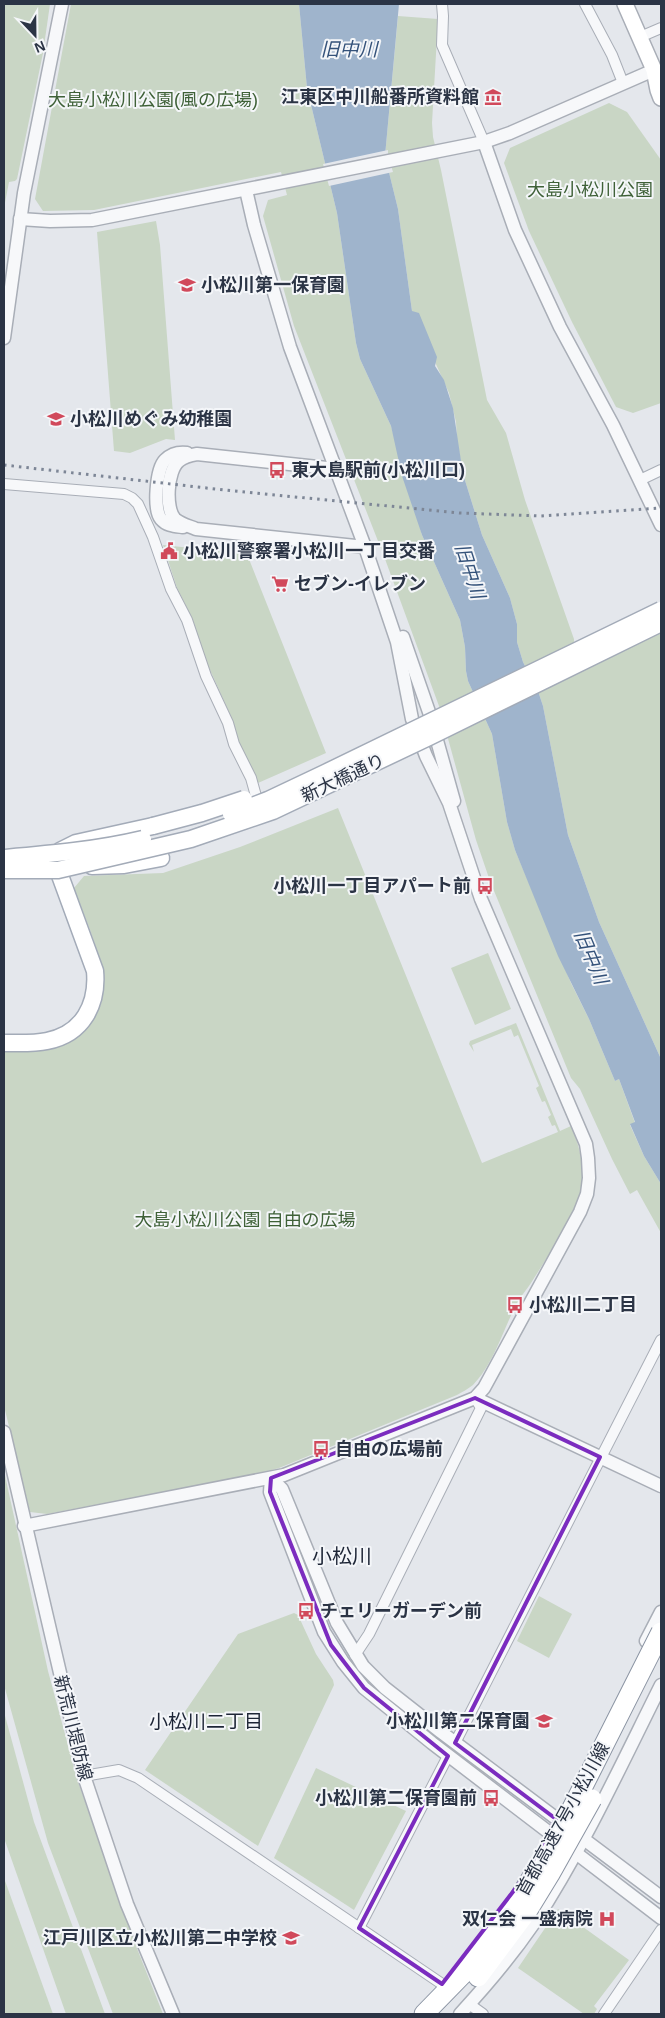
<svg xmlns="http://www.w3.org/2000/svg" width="665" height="2018" font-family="Helvetica,'Noto Sans JP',sans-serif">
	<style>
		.green { fill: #c9d6c5 }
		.water { fill: #9fb4cc }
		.pier { fill: #e4e7ec }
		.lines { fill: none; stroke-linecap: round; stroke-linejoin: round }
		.minor-casing { stroke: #a9aeb7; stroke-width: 12 }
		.tertiary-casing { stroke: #a9aeb7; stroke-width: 15 }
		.secondary-casing { stroke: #a9aeb7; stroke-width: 18 }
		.primary-casing { stroke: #a3abb8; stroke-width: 19 }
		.motorway-casing { stroke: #8b94a3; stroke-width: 21 }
		.minor { stroke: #f7f8fa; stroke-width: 10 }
		.tertiary { stroke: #f7f8fa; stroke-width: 12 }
		.secondary { stroke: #fff; stroke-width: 15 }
		.primary { stroke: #fff; stroke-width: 16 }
		.motorway { stroke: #fff; stroke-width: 19 }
		.rail { stroke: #7d8696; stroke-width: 3; stroke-dasharray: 2.5 5; stroke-linecap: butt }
		.primary-bridge-casing { stroke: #a3abb8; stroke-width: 19; stroke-linecap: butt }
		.motorway-bridge-casing { stroke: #8b94a3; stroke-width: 21; stroke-linecap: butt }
		.primary-bridge { stroke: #fff; stroke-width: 16 }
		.motorway-bridge { stroke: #fff; stroke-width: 19 }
		.marked { fill: none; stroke: #7b2cbf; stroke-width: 4; stroke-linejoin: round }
		.labels { text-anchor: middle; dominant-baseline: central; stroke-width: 4; stroke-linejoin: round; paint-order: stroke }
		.poi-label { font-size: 18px; font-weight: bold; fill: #2b3445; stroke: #f4f6f9; text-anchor: start }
		.park-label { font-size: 18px; fill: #3f6138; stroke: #f4f6f9 }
		.street-label { font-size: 18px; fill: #2b3445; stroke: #f4f6f9 }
		.water-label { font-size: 19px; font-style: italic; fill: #34527a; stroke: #f4f6f9 }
		.neighbourhood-label { font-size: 19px; fill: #1d2536; stroke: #f4f6f9 }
		.quarter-label { font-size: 20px; fill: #1d2536; stroke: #f4f6f9 }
	</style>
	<rect width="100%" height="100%" fill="#e4e7ec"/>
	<g class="green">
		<path d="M4,4H50L43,53L17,179L15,181L9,182L4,208V73L5,59L4,54Z"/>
		<path d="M71,4H299L307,88L337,213L356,343L360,359L391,426L422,535L460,620L465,647L466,671L468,681L492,734L507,822L515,850L571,983L589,1019L615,1081L619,1079L635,1123L630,1125L644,1156L661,1184V1233L637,1190L630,1194L612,1159L580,1089L571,1078L490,881L476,840L439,706L385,559L294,326L263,216L268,200L287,195L281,172L94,210L43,211L35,199Z"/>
		<path d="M398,16L438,19L432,123L433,137L441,170L487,400L506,433L525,500L574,639V675L592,667L599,661L661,632V1059L599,922L568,835L543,706L539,694L523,662L517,642V624L510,598L482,535L463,474L457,440L456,422L449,393L412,311L398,209L385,156Z"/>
		<path d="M609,103L627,112L661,160V403L633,413L616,407L572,322L529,231L504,163L510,148Z"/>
		<path d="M156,221L160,245L175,440L166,439L130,453L114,451L97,232Z"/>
		<path d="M163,545L247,554L326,753L258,783L241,748L233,721L206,661L193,620L177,588Z"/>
		<path d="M338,808L482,1163L558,1132L555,1125L552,1126L548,1117L551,1115L545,1101L542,1102L536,1088L539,1086L518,1035L514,1037L511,1029L472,1045L474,1052L469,1044L470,1041L516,1023L560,1131L571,1126C580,1147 585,1167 581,1189C576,1215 546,1259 531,1283C527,1289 522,1295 518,1301C504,1327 494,1364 473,1385C468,1389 462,1392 457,1395L279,1468L246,1477L47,1514L30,1512L4,1406V1050L92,1021C95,1016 99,1010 101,1004C111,970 85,920 74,888L84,876L163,873L240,847Z"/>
		<path d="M488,953L511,1009L475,1025L451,968Z"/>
		<path d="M4,1471L48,1671L77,1779L136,1946L163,2014H113L48,1843L4,1685Z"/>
		<path d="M539,1596L572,1614L549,1658L517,1641Z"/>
		<path d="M294,1613L298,1615L316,1654L333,1680L334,1685L258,1846L145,1770L238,1634Z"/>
		<path d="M4,1712L34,1822L105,2014H66L4,1838Z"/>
		<path d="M316,1768L406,1811L354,1910L274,1858Z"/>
		<path d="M4,1878L53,2014H4Z"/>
		<path d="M558,1909L629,1960L594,2006L597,2009L594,2014H584L518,1968Z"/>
	</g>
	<path class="water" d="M299,4H399L385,156L398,209L412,311L419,313L437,357L435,366L444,380L453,408L463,474L482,535L510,598L517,624V642L523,662L539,694L543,706L568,835L599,922L661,1059V1184L644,1156L630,1124L635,1122L619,1079L615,1081L589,1019L558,956L515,850L507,822L492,734L468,681L466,671L465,647L460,620L422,535L402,476L391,426L360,359L356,343L337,213L307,88Z"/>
	<path class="pier" d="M388,150V156L393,172L329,186L323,164Z"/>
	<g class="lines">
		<g class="minor-casing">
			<g id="minor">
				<path d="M442,4L443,16L442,45L484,142"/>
				<path d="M585,4L612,55L623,83"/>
				<path d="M640,37L661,28"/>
				<path d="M640,480L661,470"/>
				<path d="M4,484L124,494L132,498L138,504L153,537L171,589L187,620L206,676L228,723L234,744L251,778L256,796L255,807"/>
				<path d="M355,1655L369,1634L481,1408L475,1398"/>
				<path d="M455,1743L661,1340"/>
				<path d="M84,1776L119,1770L138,1778L442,1984"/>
				<path d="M359,1928L448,1756"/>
				<path d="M469,2004L483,2014"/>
				<path d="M604,2014L661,1930"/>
			</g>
		</g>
		<g class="tertiary-casing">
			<g id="tertiary">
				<path d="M484,142L515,230L560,327L613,425L661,525"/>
				<path d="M20,219L50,221L92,220L484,142L510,133L654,70"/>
				<path d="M4,338L24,193L62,4"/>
				<path d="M336,469L197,454C191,455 183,457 179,461C167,470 165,509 175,519C181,524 189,526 196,529L365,547"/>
				<path d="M183,527C175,526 167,526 161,519C153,510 156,469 165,460C171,454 179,452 187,453"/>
				<path d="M403,637L429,712L454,801"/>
				<path d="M475,1398L661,1486"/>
				<path d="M4,1432L84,1776L127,1904L173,2014"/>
				<path d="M271,1478L270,1492L324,1632L343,1662L364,1688L432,1743L661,1918"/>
				<path d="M271,1478L282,1489L337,1623L363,1666L385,1688L441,1732L661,1897"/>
				<path d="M24,1526L284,1475L475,1398L484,1388L580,1212L587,1194L589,1178L588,1158L586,1144L481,899L449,803L426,756L412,719L397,642L365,547L290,347L254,225L246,190"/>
				<path d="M646,1641L661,1612"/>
				<path d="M460,2014C486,1986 512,1955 534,1923C583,1848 621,1765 661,1685"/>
			</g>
		</g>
		<g class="secondary-casing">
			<path id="secondary" d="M625,4L654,70L658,90L661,98"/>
		</g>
		<g class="primary-casing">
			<g id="primary">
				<path d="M60,851L76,843L153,826"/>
				<path d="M92,866L124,865L161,858"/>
				<path d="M4,1043C18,1043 33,1044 47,1041C83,1034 98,1004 95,971L58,870"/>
			</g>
		</g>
		<g class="motorway-casing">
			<g id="motorway">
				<path d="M478,1977L528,1910"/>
				<path d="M424,2014L466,1971L516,1903"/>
			</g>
		</g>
		<use href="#minor" class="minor"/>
		<use href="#tertiary" class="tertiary"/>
		<use href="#secondary" class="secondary"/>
		<use href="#primary" class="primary"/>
		<use href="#motorway" class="motorway"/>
		<path class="rail" d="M4,465L224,490L460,513L541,516L661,508"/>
		<g class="primary-bridge-casing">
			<g id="primary-bridge">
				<path d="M231,814L268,800L325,773L661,610"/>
				<path d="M153,826L202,813L244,799"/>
				<path d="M4,858C50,854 97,850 143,839"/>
				<path d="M4,870H58L191,839L273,811L429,737L661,623"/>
			</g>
		</g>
		<g class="motorway-bridge-casing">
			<g id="motorway-bridge">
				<path d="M516,1903L561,1830L661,1632"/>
				<path d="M528,1910L550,1874L592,1799"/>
			</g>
		</g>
		<use href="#primary-bridge" class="primary-bridge"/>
		<use href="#motorway-bridge" class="motorway-bridge"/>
	</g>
	<path class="marked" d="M475,1398L600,1457L455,1743L556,1819L522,1880L442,1984L359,1928L448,1756L364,1688L331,1645L270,1492L271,1478Z"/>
	<defs>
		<g id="museum-bare" transform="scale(1.35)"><path d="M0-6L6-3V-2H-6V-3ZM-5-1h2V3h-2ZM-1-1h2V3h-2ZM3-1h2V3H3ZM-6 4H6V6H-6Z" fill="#d1495b" stroke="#f4f6f9" stroke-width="2.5" paint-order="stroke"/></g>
		<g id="school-bare" transform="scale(1.35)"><path d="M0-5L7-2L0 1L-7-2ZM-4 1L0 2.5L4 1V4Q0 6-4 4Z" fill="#d1495b" stroke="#f4f6f9" stroke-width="2.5" paint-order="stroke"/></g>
		<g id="bus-bare" transform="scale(1.35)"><path d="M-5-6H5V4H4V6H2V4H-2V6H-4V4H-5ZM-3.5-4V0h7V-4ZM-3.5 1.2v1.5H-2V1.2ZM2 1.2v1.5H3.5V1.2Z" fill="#d1495b" stroke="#f4f6f9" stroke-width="2.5" paint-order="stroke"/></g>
		<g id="civic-bare" transform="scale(1.35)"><path d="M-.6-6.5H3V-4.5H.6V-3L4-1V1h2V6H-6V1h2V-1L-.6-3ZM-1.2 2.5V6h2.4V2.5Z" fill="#d1495b" stroke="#f4f6f9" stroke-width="2.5" paint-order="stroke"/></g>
		<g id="supermarket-bare" transform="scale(1.35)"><path d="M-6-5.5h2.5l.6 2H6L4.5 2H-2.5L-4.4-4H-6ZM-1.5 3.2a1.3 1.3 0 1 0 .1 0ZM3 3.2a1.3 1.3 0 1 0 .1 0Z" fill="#d1495b" stroke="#f4f6f9" stroke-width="2.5" paint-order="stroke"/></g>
		<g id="hospital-bare" transform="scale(1.35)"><path d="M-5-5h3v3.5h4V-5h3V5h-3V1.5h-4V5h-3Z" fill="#d1495b" stroke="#f4f6f9" stroke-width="2.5" paint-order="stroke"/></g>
	</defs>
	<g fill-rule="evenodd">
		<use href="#museum-bare" x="493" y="97"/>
		<use href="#school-bare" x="187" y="285"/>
		<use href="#school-bare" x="56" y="419"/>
		<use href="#bus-bare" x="277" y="470"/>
		<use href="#civic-bare" x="169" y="551"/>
		<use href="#supermarket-bare" x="280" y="584"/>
		<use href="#bus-bare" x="485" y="886"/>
		<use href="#bus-bare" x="515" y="1305"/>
		<use href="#bus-bare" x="321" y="1449"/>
		<use href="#bus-bare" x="306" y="1611"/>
		<use href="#school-bare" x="544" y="1721"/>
		<use href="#bus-bare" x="491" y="1798"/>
		<use href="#hospital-bare" x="607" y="1919"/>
		<use href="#school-bare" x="291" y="1938"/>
	</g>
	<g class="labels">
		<g class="poi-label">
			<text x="479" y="97" text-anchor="end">江東区中川船番所資料館</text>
			<text x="201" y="285">小松川第一保育園</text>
			<text x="70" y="419">小松川めぐみ幼稚園</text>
			<text x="291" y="470">東大島駅前(小松川口)</text>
			<text x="183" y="551">小松川警察署小松川一丁目交番</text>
			<text x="294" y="584">セブン-イレブン</text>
			<text x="471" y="886" text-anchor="end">小松川一丁目アパート前</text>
			<text x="529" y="1305">小松川二丁目</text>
			<text x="335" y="1449">自由の広場前</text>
			<text x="320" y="1611">チェリーガーデン前</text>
			<text x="530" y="1721" text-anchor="end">小松川第二保育園</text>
			<text x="477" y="1798" text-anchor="end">小松川第二保育園前</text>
			<text x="593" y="1919" text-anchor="end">双仁会 一盛病院</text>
			<text x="277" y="1938" text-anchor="end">江戸川区立小松川第二中学校</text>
		</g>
		<g class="park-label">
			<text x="153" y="100">大島小松川公園(風の広場)</text>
			<text x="590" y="190">大島小松川公園</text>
			<text x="245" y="1220">大島小松川公園 自由の広場</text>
		</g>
		<g class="street-label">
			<text transform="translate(343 778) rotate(-25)">新大橋通り</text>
			<text transform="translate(73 1728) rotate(76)">新荒川堤防線</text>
			<text transform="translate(563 1819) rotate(-61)">首都高速7号小松川線</text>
		</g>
		<g class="water-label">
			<text x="349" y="49">旧中川</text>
			<text transform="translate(470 571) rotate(72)">旧中川</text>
			<text transform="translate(591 957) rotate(67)">旧中川</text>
		</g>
		<g class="neighbourhood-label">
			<text x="206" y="1721">小松川二丁目</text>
		</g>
		<g class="quarter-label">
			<text x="342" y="1556">小松川</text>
		</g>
	</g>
	<rect width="665" height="2018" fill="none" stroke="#2b3445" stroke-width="10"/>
	<g transform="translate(35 35) rotate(158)" stroke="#f4f6f9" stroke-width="4" paint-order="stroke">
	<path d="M0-4L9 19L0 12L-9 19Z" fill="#2b3445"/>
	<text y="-8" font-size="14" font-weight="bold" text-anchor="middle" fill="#2b3445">N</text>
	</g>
</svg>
